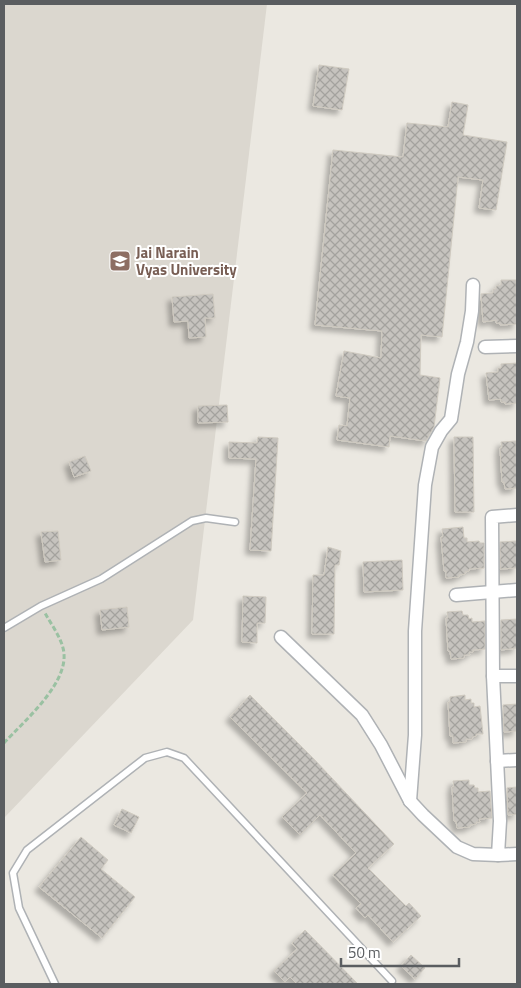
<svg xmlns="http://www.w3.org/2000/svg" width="521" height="988" font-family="'Titillium Web',sans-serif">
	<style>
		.education { fill: #dbd7cf }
		.building { fill: url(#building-cross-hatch); stroke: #cfcac0; filter: url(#shadow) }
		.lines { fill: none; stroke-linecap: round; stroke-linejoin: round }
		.lane-casing { stroke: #afb2b5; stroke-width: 9 }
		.street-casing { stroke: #afb2b5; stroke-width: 15 }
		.path { stroke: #9ac1a2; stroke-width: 3; stroke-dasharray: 5 2.5; stroke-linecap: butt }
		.lane { stroke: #fff; stroke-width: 6 }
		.street { stroke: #fff; stroke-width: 12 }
		.labels { text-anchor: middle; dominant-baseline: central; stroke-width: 4; stroke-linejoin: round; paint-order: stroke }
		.education-label { font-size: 15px; font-weight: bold; fill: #785e54; stroke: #fff; text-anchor: start }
	</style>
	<defs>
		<pattern id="building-cross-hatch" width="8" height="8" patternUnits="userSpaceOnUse" patternTransform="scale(1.25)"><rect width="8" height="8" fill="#c6c3be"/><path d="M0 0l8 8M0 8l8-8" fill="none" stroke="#a4a29e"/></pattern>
		<filter id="shadow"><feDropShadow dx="-4.5" dy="4.5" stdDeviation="2.5" flood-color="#0004"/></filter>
	</defs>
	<rect width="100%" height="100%" fill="#ebe8e1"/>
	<path class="education" d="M4,4H267L193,620L4,818Z"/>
	<g class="building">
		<path d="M319,65L349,69L342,110L313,106Z"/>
		<path d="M452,102L468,105L463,135L507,142L496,210L479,208L483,180L458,177L442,337L421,335L420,375L440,378L434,427L426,441L390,436L389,447L337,440L339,425L347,426L350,398L336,396L344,351L381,358L382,331L315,325L333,150L403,157L407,123L448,127Z"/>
		<path d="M501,280H516L517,324L500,325V323H496V320L483,322L481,294L493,293V289H496V286L501,285Z"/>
		<path d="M213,294L215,318H205L206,337L189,338L188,321L174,322L172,297Z"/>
		<path d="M517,363V403L505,404V402H501V399L489,400L486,373L498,372V368H501V364Z"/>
		<path d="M227,405L228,422L198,423V406Z"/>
		<path d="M258,437L278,438L271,551L250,550L256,459L229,458V442L257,443Z"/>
		<path d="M454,437H473L474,512H455Z"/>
		<path d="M516,441L517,488L505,489L504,482H502L500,448H502L501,442Z"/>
		<path d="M85,456L91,471L74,477L69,462Z"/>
		<path d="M463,527L464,538H467V542L479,541L480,543H484V568L469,569V571L465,572V574L459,575V577L446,578V571H444L441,537H443L442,529Z"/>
		<path d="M58,531L61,560L45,562L41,532Z"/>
		<path d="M517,541V568L500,569V542Z"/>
		<path d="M328,547L341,551L339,565H335L334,634H312L313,575H324Z"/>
		<path d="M402,560L403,590L364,592L363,562Z"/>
		<path d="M243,596L266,597L265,623H257V643L242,642Z"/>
		<path d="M127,607L129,627L102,630L100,610Z"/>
		<path d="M462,611L463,615H468L469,619L472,618V622L485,621V649L473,650V652H469L470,655H464V658L451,659L450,651H448L446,618H448L447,612Z"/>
		<path d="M517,619V648L501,650V620Z"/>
		<path d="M250,695L313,758L394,844L368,868L406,906L409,903L421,916L393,942L368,915L365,918L356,908L361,904L333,875L356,853L320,815L300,835L282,817L307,793L230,717Z"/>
		<path d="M465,695V700L471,699V703H474V707L480,706L483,734H476V736L472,737V739H466V742L453,743V736H450L448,702H450V697Z"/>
		<path d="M517,704V731L504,732L503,705Z"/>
		<path d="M469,780V785H474L475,788H478V792L490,791L492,818L479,819L480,822H476V824L470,825V827L457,828L456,821H454L452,787H454L453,781Z"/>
		<path d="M517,787V814L508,815L507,788Z"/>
		<path d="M122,809L139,817L131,833L114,825Z"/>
		<path d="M81,837L108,860L101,869L135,897L102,938L39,887Z"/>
		<path d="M305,930L358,984H297L290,977L285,982L274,971L297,949L292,943Z"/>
		<path d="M411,955L425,968L415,979L401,966Z"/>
	</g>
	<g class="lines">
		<g class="lane-casing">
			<g id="lane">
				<path d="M4,628L41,606L101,579L192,521L206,518L235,522"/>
				<path d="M55,984L19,908L13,873L27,850L145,758L167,752L184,758L392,981"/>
			</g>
		</g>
		<g class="street-casing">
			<g id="street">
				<path d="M485,347L517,346"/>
				<path d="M517,515L492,517L493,676L500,821L498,855L517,854"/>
				<path d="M456,595L517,590"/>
				<path d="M281,637L362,715L381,745L410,801L423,815L457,847L473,854L498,855"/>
				<path d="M493,676H517"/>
				<path d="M497,761L517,760"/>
				<path d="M410,801L415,735V631L425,485L432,447L441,431L451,419L458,374L467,342L472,311L473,285"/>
			</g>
		</g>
		<path class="path" d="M4,743C24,721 72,681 63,648C60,636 51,624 45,613"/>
		<use href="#lane" class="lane"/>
		<use href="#street" class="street"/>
	</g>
	<defs>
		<g id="university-square" transform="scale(1.125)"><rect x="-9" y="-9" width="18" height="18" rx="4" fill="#8d6e63" stroke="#fff"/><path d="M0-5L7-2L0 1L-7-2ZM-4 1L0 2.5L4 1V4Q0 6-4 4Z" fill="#fff"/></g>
	</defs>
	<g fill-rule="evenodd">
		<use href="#university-square" x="120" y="261"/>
	</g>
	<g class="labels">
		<g class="education-label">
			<text x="136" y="252">Jai Narain<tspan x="136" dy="17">Vyas University</tspan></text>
		</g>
	</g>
	<rect width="521" height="988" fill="none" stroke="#5a5d60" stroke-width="10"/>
	<path d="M341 958v8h118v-8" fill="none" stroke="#5a5d60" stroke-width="2.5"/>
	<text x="348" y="958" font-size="15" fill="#5a5d60" stroke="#ffffff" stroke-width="4" paint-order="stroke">50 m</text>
</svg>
